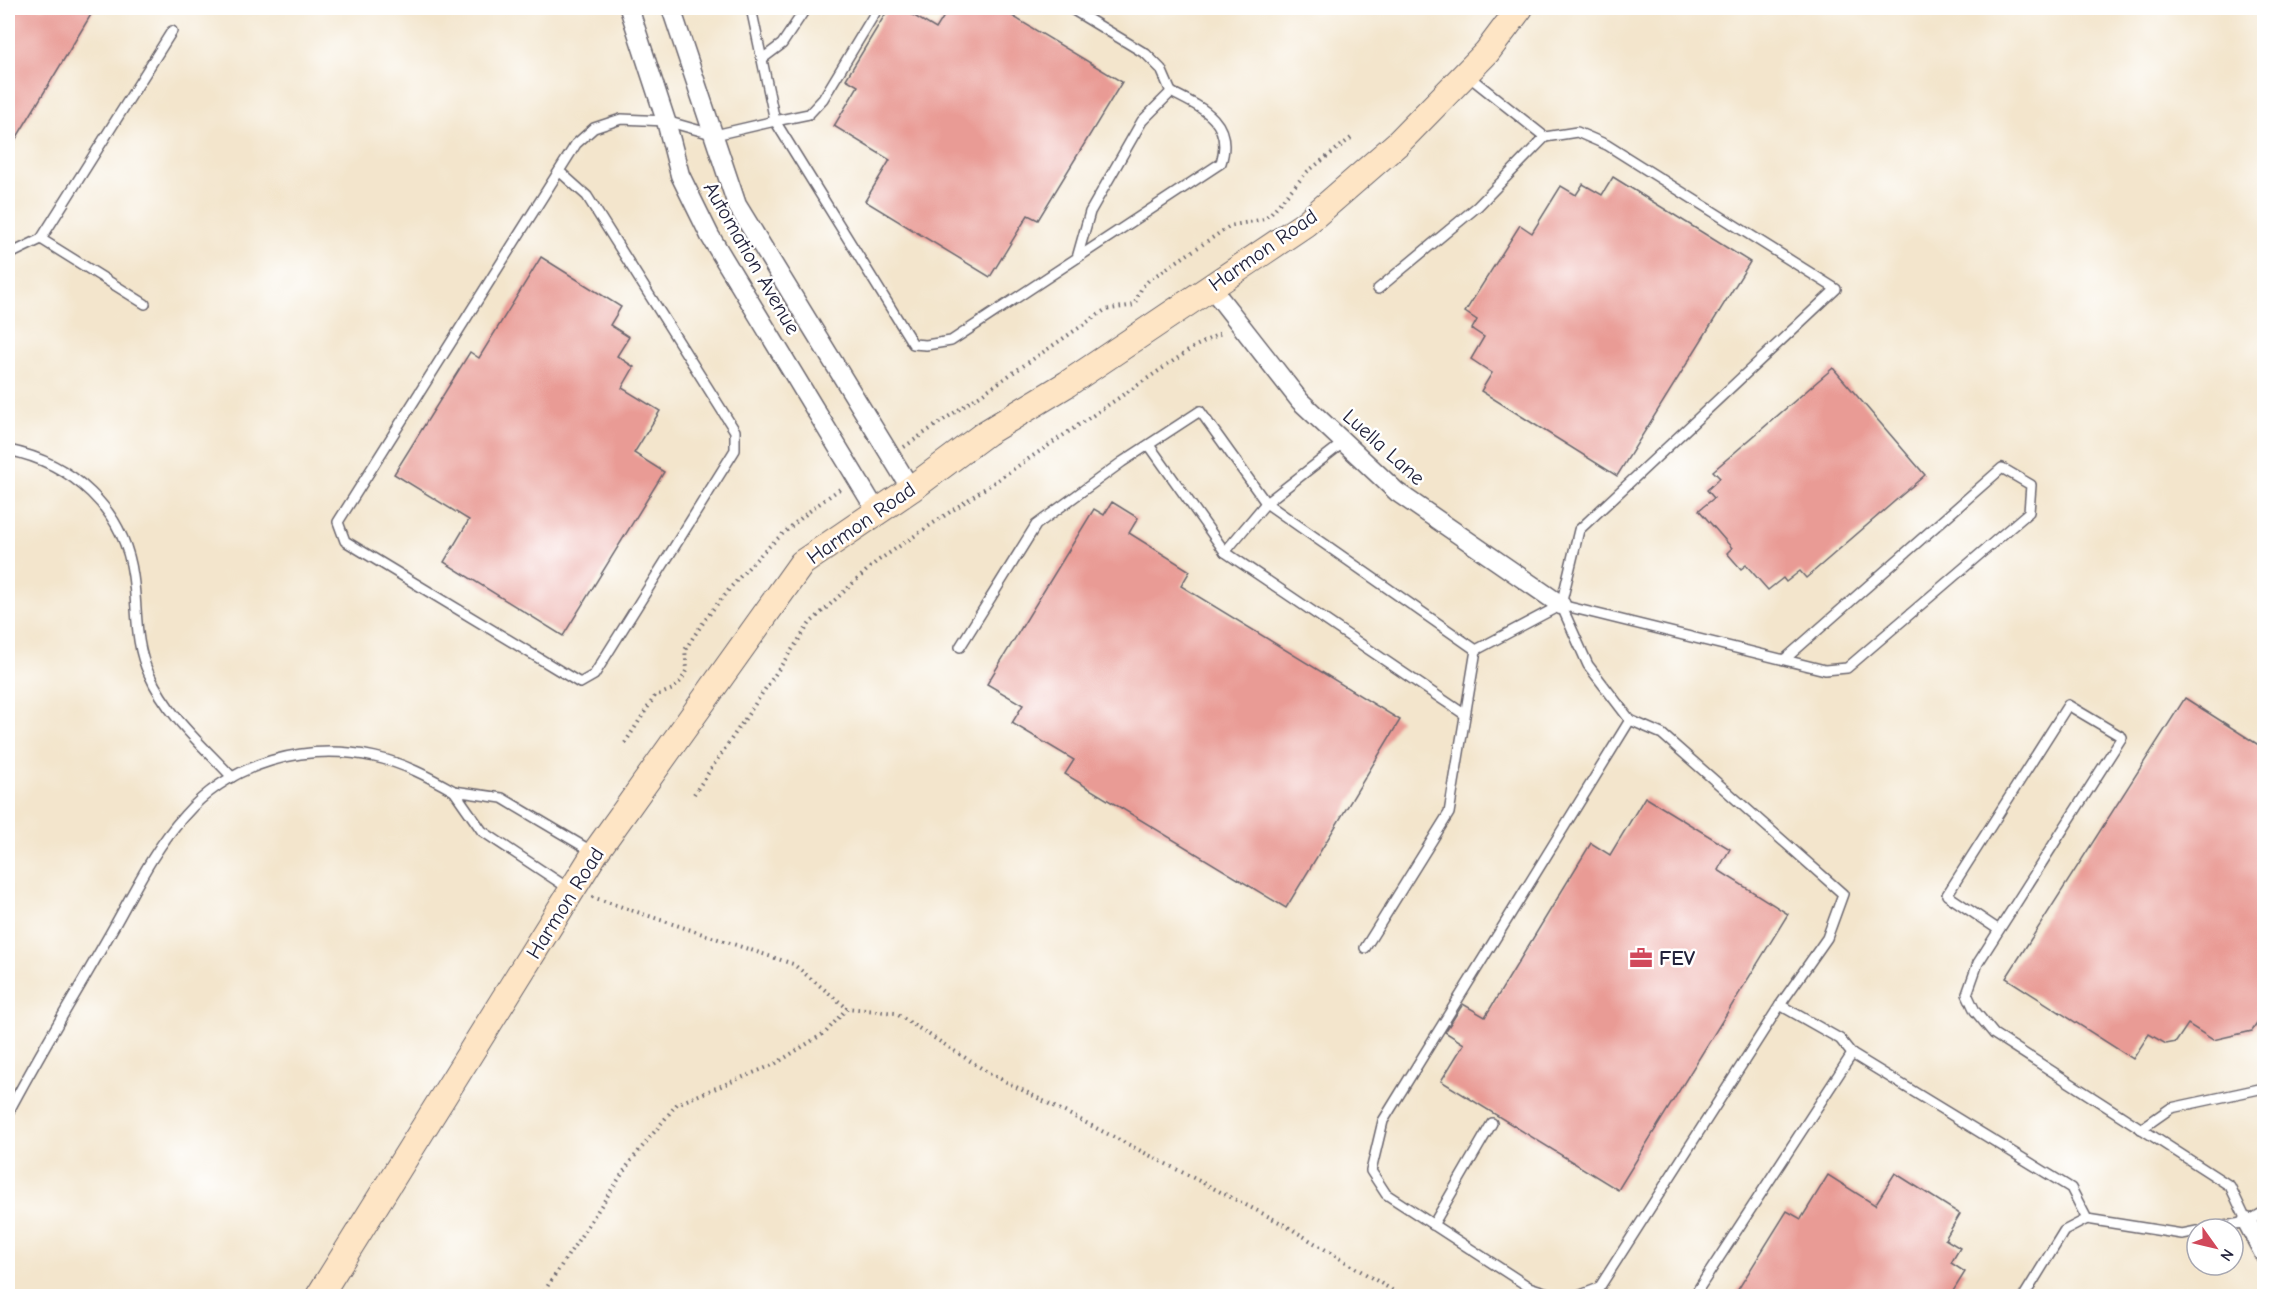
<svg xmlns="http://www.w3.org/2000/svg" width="2272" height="1304" font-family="'Comic Neue',sans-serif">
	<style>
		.building { fill: #e99b95 }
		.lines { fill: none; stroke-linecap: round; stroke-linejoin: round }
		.lane-casing { stroke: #6b666e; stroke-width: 12 }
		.street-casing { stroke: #6b666e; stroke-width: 21 }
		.secondary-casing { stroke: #6b666e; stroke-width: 28 }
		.path { stroke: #6b666e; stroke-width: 4; stroke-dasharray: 1.5 4.5; stroke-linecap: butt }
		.lane { stroke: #fff; stroke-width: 9 }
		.street { stroke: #fff; stroke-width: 18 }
		.secondary { stroke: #fee5c5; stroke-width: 26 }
		.labels { text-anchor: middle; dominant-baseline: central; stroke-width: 5; stroke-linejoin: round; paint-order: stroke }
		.street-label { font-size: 21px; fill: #22223b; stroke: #fff }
		.poi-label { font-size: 21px; font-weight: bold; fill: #22223b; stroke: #fff; text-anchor: start }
	</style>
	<rect width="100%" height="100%" fill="#fff"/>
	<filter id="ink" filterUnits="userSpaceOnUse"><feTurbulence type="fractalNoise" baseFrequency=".0167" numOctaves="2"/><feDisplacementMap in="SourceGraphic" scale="12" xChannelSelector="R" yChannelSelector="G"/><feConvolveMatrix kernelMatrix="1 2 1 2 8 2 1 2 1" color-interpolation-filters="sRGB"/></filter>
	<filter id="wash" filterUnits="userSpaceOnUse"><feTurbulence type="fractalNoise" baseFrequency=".008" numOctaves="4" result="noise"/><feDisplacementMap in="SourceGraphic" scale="24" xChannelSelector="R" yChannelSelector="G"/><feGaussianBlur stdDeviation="1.35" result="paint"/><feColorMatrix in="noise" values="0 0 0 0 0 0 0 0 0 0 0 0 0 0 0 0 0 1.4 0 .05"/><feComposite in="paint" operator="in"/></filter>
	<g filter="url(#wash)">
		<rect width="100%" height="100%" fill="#f3e5cc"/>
		<g id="blocks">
			<g class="building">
				<path d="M8,8H95L8,152Z"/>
				<path d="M889,8H901L936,29L949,8H999L1122,82L1038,220L1028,215L990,277L865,201L890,160L834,126L858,86L846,79Z"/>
				<path d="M1613,177L1750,262L1617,476L1481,391L1492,373L1471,359L1484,337L1472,329L1477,320L1465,312L1520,225L1532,233L1561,186L1576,195L1583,184L1602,195Z"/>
				<path d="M541,257L621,307L610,325L629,337L617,356L634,367L622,388L660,411L634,453L664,472L563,636L444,562L469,520L394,474L470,352L479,358Z"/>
				<path d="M1833,368L1925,475L1806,578L1800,571L1786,582L1783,578L1768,590L1746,565L1741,569L1727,553L1732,548L1699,510L1714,498L1707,490L1720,478L1713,471Z"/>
				<path d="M1112,502L1138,518L1129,533L1190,571L1181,586L1400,720L1286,908L1065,774L1074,760L1012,723L1023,705L987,684L1094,509L1104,515Z"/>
				<path d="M2185,698L2265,749V1012L2252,1031L2213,1040L2188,1024L2176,1042L2166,1044L2149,1034L2133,1059L2006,978Z"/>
				<path d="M1645,797L1730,849L1718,870L1788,914L1618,1190L1441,1081L1464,1044L1445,1032L1463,1004L1485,1017L1591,843L1610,855Z"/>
				<path d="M1895,1173L1960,1214L1945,1239L1960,1248L1951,1263L1965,1272L1950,1296H1734L1787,1211L1801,1219L1828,1175L1875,1205Z"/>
			</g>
		</g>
	</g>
	<g filter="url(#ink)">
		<use href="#blocks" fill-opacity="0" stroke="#6b666e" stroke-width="1.5"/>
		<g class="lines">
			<g class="lane-casing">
				<g id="lane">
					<path d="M751,8L775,121L809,114L823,99L878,8"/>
					<path d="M1070,8L1146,54L1161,69L1171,92"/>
					<path d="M762,59L782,44L806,8"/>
					<path d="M1467,75L1545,137L1577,132L1607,145L1836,289L1579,530L1561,605L1588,665L1630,720"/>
					<path d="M559,171L587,196L735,431V450L594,675L580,683L345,541L338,522L576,144L594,128L621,119L666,121L715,135L775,121L913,344L926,345L951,341L1221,163C1234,122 1203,108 1171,92L1142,121L1090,212L1077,258"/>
					<path d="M41,239L145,304"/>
					<path d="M8,255L41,239L172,31"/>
					<path d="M1378,289L1478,206L1545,137"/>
					<path d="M1149,445L1225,552L1464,714"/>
					<path d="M8,450C72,463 124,509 133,576C138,610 134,642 149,674C167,715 202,745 232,777"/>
					<path d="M1225,552L1266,503L1476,650L1561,605L1825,670L1847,668L2029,512L2031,485L2002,468L1785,659"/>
					<path d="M960,647L1036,525L1122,462L1200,411L1266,503L1344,442"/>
					<path d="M571,890L482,831L454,791L502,798L593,852"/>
					<path d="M1999,930L1947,895L2068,705L2122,737L1978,963L1967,994L1975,1011L1994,1034L2230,1186L2247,1222"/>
					<path d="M1365,948L1449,813L1476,650"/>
					<path d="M8,1113C39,1054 74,997 107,939C131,898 152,851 184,816C231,762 306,742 375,757C403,763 429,777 454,791"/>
					<path d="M2141,1129L2171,1108L2264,1088"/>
					<path d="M1433,1225L1492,1123"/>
					<path d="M2208,1229L2247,1222L2264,1212"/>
					<path d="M1557,1296L1529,1287L1386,1194L1371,1171L1383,1121L1630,720L1662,734L1843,894L1827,938L1780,1005"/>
					<path d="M1578,1296L1599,1288L1780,1005L1840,1039L1852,1054"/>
					<path d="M1694,1296L1852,1054L2071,1188L2087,1219L2182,1234L2197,1231"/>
					<path d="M2024,1296L2064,1231L2087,1219"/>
				</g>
			</g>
			<g class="street-casing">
				<g id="street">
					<path d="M629,8L666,121L680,175L710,236L877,512"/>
					<path d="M671,8L737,205L911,489"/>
					<path d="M1210,286L1300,401L1397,492L1561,605"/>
					<path d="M2247,1222L2264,1254"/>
				</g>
			</g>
			<g class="secondary-casing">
				<path id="secondary" d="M319,1296L595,853L802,563L911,489L986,433L1067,384L1305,224L1398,143L1487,52L1520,8"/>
			</g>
			<g class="path">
				<path d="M904,447L1105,310L1134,305L1142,287L1149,280L1230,226L1264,219L1271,213L1307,172L1351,138"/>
				<path d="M625,743L655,696L673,689L681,681L687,669L685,650C724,587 781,528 843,487"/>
				<path d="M694,794L810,623L876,562L1194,347L1223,332"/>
				<path d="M592,897L793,964L847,1008"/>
				<path d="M541,1296L630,1162L677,1104L775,1064L826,1032L847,1008L895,1013L989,1073L1283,1224L1402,1296"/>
			</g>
			<use href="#lane" class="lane"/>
			<use href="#street" class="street"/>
			<use href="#secondary" class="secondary"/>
		</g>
	</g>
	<defs>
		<g id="office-bare" transform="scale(1.8)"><path d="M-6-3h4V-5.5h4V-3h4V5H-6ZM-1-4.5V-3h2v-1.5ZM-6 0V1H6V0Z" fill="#d1495b" stroke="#fff" stroke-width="2.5" paint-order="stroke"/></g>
	</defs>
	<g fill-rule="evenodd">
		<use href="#office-bare" x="1641" y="958"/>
	</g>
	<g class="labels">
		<g class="street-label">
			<text transform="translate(1263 250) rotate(-35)">Harmon Road</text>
			<text transform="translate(752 258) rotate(60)">Automation Avenue</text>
			<text transform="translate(1384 447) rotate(42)">Luella Lane</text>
			<text transform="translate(861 523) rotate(-35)">Harmon Road</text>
			<text transform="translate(565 903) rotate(-58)">Harmon Road</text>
		</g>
		<g class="poi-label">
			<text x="1659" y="958">FEV</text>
		</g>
	</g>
	<rect width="2272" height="1304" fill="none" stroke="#fff" stroke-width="30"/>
	<g transform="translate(2215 1247) rotate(124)"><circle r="28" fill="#ffffff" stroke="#a7a7b1" stroke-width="1.5"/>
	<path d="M0-4.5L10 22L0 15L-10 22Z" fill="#d1495b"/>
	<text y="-9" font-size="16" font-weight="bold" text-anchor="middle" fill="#22223b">N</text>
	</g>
</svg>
